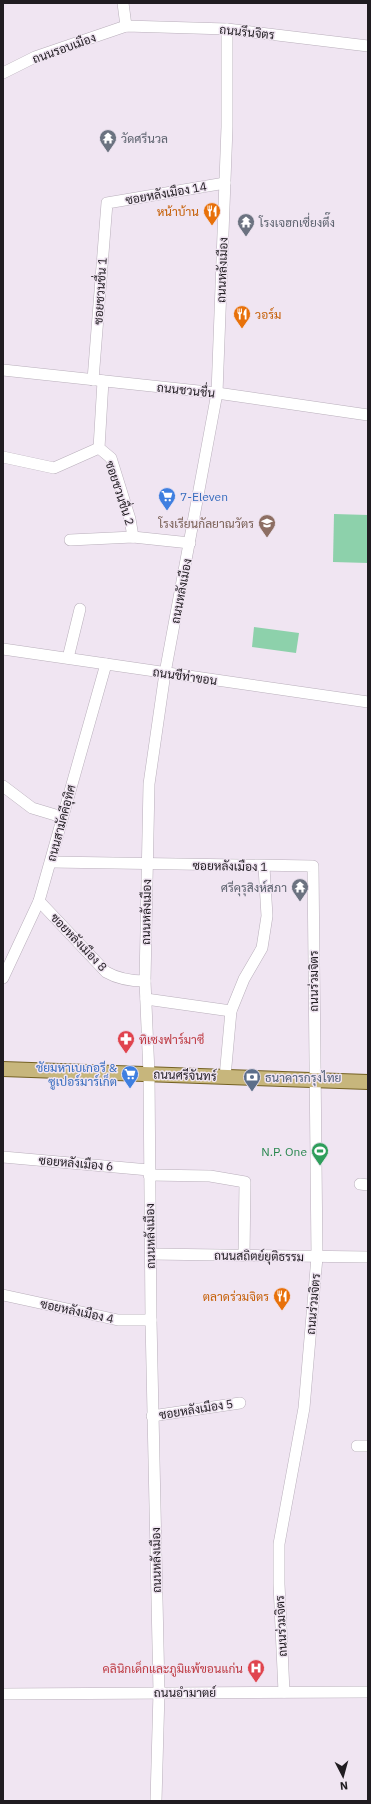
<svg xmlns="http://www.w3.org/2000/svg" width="371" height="1804" font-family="'IBM Plex Sans',Sarabun,sans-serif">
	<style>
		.pitch { fill: #8dd1ab }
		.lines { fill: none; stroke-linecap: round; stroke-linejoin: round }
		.minor-casing { stroke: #b9afbb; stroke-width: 12 }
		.major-casing { stroke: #746123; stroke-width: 16 }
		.minor { stroke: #fff; stroke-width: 11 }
		.major { stroke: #c7b67c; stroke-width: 14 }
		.labels { text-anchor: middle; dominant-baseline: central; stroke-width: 3; stroke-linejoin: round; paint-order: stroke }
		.street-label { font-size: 12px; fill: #201c21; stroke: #f0e5f2 }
		.worship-label { font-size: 12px; fill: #5b616d; stroke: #f0e5f2; text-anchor: start }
		.food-label { font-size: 12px; fill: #c56008; stroke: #f0e5f2; text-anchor: end }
		.shop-label { font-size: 12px; fill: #366cbe; stroke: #f0e5f2; text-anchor: start }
		.education-label { font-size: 12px; fill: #785e54; stroke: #f0e5f2; text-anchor: end }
		.health-label { font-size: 12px; fill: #be3a42; stroke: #f0e5f2; text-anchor: start }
		.service-label { font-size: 12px; fill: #4e5e75; stroke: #f0e5f2; text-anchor: start }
		.leisure-label { font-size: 12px; fill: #27864d; stroke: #f0e5f2; text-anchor: end }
	</style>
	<rect width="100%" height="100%" fill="#f0e5f2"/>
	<g class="pitch">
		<path d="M334,514L368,515V563L333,562Z"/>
		<path d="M254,627L299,633L296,653L252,647Z"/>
	</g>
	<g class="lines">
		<g class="minor-casing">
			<g id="minor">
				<path d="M123,3L126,26"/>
				<path d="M3,73L35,57L126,26L227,29L368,46"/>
				<path d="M3,370L217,393L368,415"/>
				<path d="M93,380L107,203L225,183"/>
				<path d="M103,381L99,448L111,458L130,519L133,537"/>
				<path d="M3,457L54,468L99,448"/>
				<path d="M70,540L133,537L190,543"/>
				<path d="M3,649L368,702"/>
				<path d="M68,658L80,609"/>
				<path d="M3,786L32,808L62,817"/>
				<path d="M51,862L313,866L317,1257L304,1408L279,1544V1584L284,1692"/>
				<path d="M39,901L106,972C118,979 131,981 145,981"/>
				<path d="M3,978L39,901L106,664"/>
				<path d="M146,999L231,1011"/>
				<path d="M225,1077L231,1011L244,979L262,948L267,916L264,867"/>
				<path d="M3,1157L149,1170"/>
				<path d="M149,1175L210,1176L245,1182L244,1256"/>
				<path d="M360,1184L368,1185"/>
				<path d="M151,1254L368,1257"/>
				<path d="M3,1295L118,1320H151"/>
				<path d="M152,1416L240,1403"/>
				<path d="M357,1446H368"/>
				<path d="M3,1694L368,1692"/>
				<path d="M156,1801L159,1692L151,1320L149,1074L145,981L149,784L165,673L217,393L227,127V29"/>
			</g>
		</g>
		<g class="major-casing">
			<path id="major" d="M3,1069L368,1082"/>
		</g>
		<use href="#minor" class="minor"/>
		<use href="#major" class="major"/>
	</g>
	<defs>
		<g id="temple-pin" transform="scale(0.9)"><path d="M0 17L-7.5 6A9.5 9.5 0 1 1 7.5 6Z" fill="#6b7280" stroke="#f0e5f2"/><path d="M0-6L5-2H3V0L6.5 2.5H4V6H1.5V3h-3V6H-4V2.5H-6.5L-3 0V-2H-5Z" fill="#fff"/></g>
		<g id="restaurant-pin" transform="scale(0.9)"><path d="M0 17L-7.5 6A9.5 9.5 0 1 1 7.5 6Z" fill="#e8710a" stroke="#f0e5f2"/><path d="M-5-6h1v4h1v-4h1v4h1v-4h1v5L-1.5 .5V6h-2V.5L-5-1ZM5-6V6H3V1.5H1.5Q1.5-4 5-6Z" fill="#fff"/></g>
		<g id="supermarket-pin" transform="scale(0.9)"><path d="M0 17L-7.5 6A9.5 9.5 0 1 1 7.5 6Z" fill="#3f7fe0" stroke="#f0e5f2"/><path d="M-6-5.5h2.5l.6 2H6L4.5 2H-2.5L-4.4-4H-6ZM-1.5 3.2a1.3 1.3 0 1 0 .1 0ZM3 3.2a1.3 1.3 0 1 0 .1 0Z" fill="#fff"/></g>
		<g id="school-pin" transform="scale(0.9)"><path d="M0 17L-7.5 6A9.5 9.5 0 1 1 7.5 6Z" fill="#8d6e63" stroke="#f0e5f2"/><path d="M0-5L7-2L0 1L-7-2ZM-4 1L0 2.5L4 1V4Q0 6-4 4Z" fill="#fff"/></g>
		<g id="pharmacy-pin" transform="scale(0.9)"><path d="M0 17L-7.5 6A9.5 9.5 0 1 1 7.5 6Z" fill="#e0444e" stroke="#f0e5f2"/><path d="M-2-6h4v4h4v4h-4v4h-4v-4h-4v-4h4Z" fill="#fff"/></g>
		<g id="bank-pin" transform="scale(0.9)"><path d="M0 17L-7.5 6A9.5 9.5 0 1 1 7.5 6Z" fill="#5c6f8a" stroke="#f0e5f2"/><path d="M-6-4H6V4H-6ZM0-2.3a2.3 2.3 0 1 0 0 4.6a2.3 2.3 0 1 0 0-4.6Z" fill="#fff"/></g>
		<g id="stadium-pin" transform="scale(0.9)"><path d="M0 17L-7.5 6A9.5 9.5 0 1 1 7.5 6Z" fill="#2e9e5b" stroke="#f0e5f2"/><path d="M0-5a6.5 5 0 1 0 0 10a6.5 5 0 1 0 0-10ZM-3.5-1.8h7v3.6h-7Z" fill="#fff"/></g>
		<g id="hospital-pin" transform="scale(0.9)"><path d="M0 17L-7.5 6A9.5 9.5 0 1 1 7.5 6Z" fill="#e0444e" stroke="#f0e5f2"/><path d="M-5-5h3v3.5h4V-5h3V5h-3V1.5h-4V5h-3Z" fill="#fff"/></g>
	</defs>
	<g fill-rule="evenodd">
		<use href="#temple-pin" x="108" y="138"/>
		<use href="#restaurant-pin" x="212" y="211"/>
		<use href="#temple-pin" x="246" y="222"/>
		<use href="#restaurant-pin" x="242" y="314"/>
		<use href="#supermarket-pin" x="167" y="496"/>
		<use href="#school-pin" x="267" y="523"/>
		<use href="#temple-pin" x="300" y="887"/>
		<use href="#pharmacy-pin" x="126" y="1039"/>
		<use href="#supermarket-pin" x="130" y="1074"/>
		<use href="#bank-pin" x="252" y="1077"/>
		<use href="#stadium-pin" x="320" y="1151"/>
		<use href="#restaurant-pin" x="282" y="1296"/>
		<use href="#hospital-pin" x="256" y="1668"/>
	</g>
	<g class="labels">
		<g class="street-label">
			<text transform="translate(247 32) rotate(6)">ถนนรึนจิตร</text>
			<text transform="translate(64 48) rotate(-20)">ถนนรอบเมือง</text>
			<text transform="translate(166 193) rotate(-10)">ซอยหลังเมือง 14</text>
			<text transform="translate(222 270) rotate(-88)">ถนนหลังเมือง</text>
			<text transform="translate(100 291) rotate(-86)">ซอยชวนชื่น 1</text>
			<text transform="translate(186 390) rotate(6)">ถนนชวนชื่น</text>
			<text transform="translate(120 493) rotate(72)">ซอยชวนชื่น 2</text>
			<text transform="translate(181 591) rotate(-79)">ถนนหลังเมือง</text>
			<text transform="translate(185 676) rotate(8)">ถนนชีท่าขอน</text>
			<text transform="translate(61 823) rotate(-75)">ถนนสามัคคีอุทิศ</text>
			<text transform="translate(230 866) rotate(1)">ซอยหลังเมือง 1</text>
			<text transform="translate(146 912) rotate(-89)">ถนนหลังเมือง</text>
			<text transform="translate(79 942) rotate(46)">ซอยหลังเมือง 8</text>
			<text transform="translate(313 981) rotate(-90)">ถนนร่วมจิตร</text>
			<text transform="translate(185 1075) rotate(2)">ถนนศรีจันทร์</text>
			<text transform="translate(76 1163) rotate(5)">ซอยหลังเมือง 6</text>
			<text transform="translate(150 1236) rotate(-91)">ถนนหลังเมือง</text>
			<text transform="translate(259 1256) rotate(1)">ถนนสถิตย์ยุติธรรม</text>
			<text transform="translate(313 1304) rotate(-85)">ถนนร่วมจิตร</text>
			<text transform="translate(77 1311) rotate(12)">ซอยหลังเมือง 4</text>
			<text transform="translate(196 1409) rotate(-9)">ซอยหลังเมือง 5</text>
			<text transform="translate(156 1560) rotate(-91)">ถนนหลังเมือง</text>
			<text transform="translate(281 1626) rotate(-93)">ถนนร่วมจิตร</text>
			<text x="185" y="1692">ถนนอำมาตย์</text>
		</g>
		<g class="worship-label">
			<text x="121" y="138">วัดศรีนวล</text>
			<text x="259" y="222">โรงเจฮกเซี่ยงตึ๊ง</text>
			<text x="287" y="887" text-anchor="end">ศรีคุรุสิงห์สภา</text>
		</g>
		<g class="food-label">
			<text x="199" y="211">หน้าบ้าน</text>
			<text x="255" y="314" text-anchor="start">วอร์ม</text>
			<text x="269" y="1296">ตลาดร่วมจิตร</text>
		</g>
		<g class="shop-label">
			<text x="180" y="496">7-Eleven</text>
			<text x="117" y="1067" text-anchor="end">ชัยมหาเบเกอรี &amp;<tspan x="117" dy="14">ซูเปอร์มาร์เก็ต</tspan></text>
		</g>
		<g class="education-label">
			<text x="254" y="523">โรงเรียนกัลยาณวัตร</text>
		</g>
		<g class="health-label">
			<text x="139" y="1039">ทิเซงฟาร์มาซี</text>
			<text x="243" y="1668" text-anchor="end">คลินิกเด็กและภูมิแพ้ขอนแก่น</text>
		</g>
		<g class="service-label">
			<text x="265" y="1077">ธนาคารกรุงไทย</text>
		</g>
		<g class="leisure-label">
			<text x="307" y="1151">N.P. One</text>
		</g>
	</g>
	<rect width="371" height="1804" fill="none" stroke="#201c21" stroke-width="8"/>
	<g transform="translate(343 1776) rotate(174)" stroke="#f0e5f2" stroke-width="3" paint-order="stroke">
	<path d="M0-3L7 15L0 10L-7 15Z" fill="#201c21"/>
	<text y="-6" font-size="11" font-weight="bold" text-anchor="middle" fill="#201c21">N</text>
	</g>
</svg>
